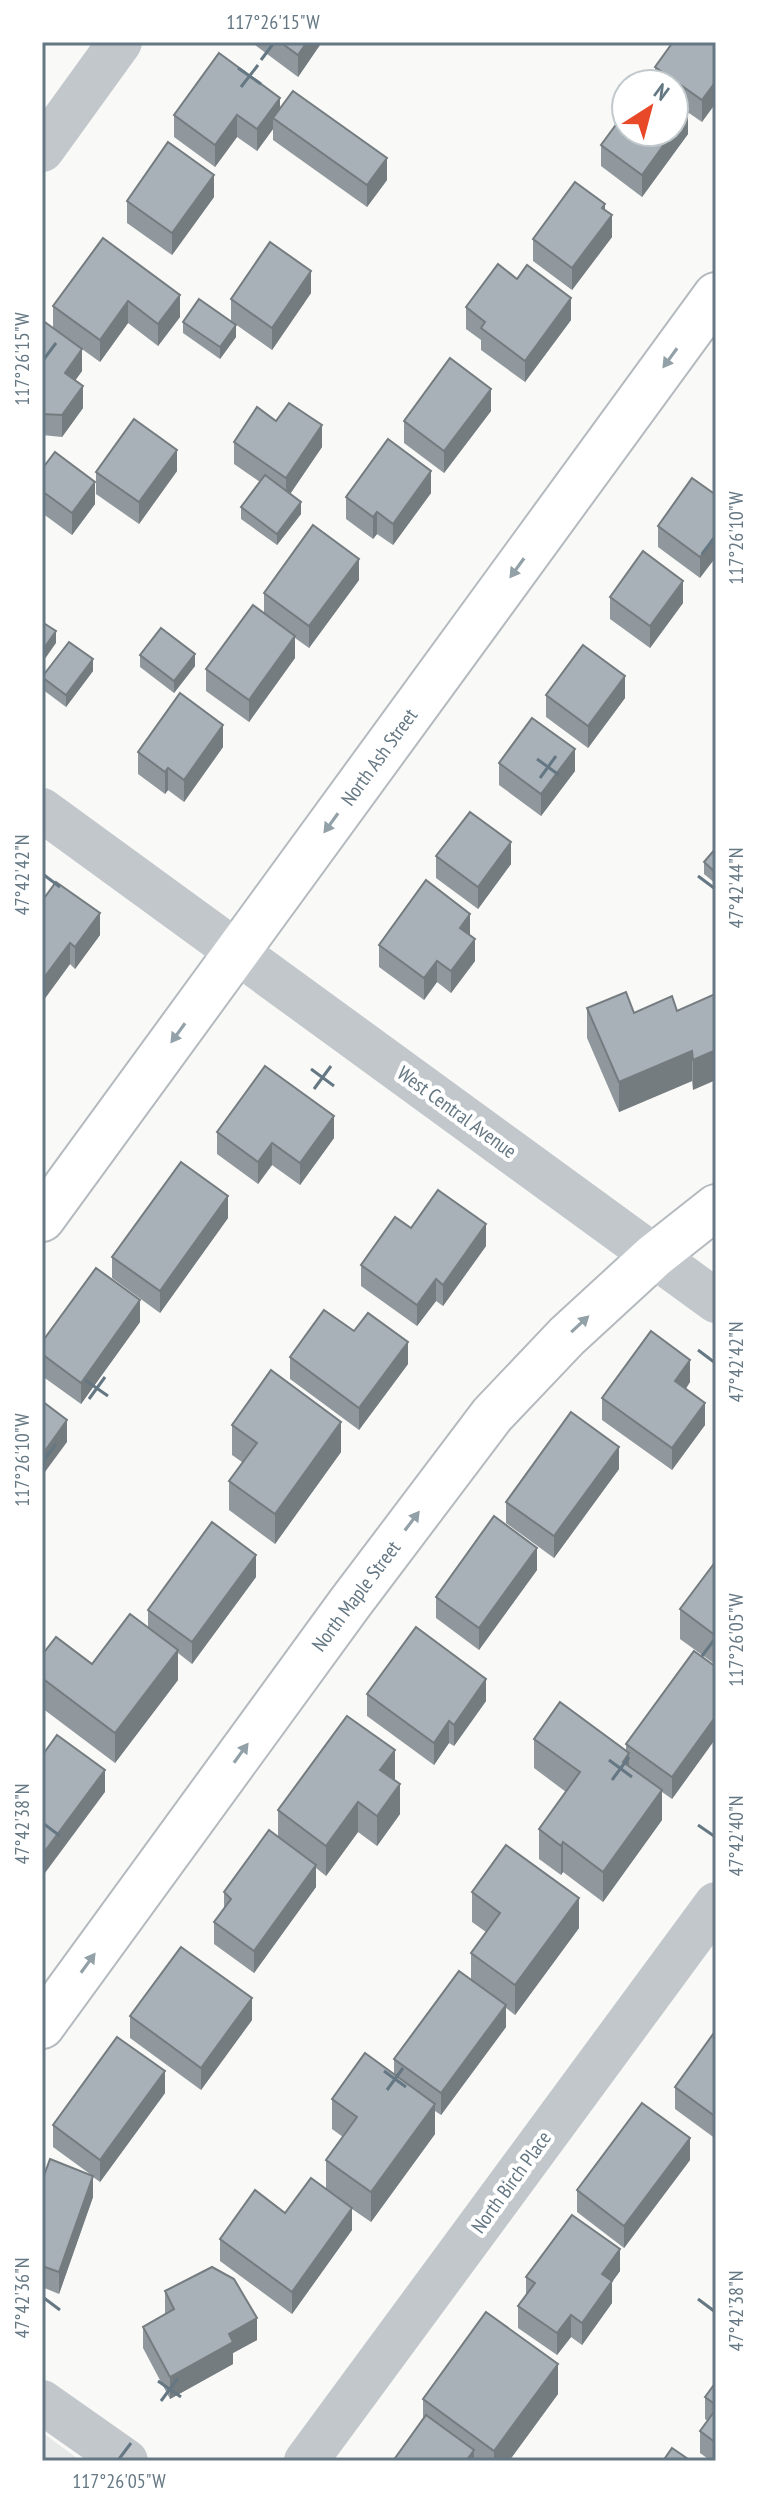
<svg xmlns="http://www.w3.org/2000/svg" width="758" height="2503" font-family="'PT Sans Narrow',sans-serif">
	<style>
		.built { fill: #e7e9e8 }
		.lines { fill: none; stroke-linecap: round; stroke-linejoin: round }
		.major-casing { stroke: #b4babe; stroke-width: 48 }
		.minor { stroke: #c2c7cb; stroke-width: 44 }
		.major { stroke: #fff; stroke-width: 44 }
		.wall { fill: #90989d }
		.shaded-wall { fill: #757c80 }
		.building { fill: #a7b1b7; stroke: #757c80; stroke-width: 2 }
		.oneway { fill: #92a0a8 }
		.ticks { fill: none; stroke: #647783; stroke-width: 3 }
		.labels { text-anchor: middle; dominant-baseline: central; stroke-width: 8; stroke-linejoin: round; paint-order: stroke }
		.street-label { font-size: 20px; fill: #647783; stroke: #fff }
		.neatline { fill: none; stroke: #647783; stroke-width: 3 }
		.ticks-label { font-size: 20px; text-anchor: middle; fill: #647783 }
	</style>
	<rect width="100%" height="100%" fill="#f9f9f7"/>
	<path class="built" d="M42,2433L47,2436L81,2461H42Z"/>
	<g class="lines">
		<g class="major-casing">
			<g id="major">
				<path d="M42,1219L716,295"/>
				<path d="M42,2026L350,1603L492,1415L567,1336L654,1256L716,1207"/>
			</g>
		</g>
		<g class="minor">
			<path d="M42,150L120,42"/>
			<path d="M42,810L716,1301"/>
			<path d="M42,2402L126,2461"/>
			<path d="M306,2461L716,1904"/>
		</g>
		<use href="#major" class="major"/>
	</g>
	<g class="wall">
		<path d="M251,42H322L298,77Z"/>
		<path d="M716,42L702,122L686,111L688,134L642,197L601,166V145L674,132V84H655V67Z"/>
		<path d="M280,109L387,180L367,207L273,140V129L257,151L237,137L215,167L174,137V115Z"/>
		<path d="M214,197L172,255L127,223V201Z"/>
		<path d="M612,237L572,290L533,261V239Z"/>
		<path d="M103,238L180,317L158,346L128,323L100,362L82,349V371L75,380L83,408L62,437L42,435V320L53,328V306Z"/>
		<path d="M311,293L272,350L231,321V299Z"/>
		<path d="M466,307L571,320L525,382L481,350V340L466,329Z"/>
		<path d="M183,322L236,337L220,359L183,333Z"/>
		<path d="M491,411L444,473L404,443V421Z"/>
		<path d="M276,421L322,447L290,494L301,514L277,545L241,519V507L260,482L234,464V442Z"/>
		<path d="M42,469L95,504L72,535L42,513Z"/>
		<path d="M177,471L139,524L96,494V472Z"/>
		<path d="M431,493L393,545L377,534L373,539L346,519V497Z"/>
		<path d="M716,495L700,578L658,547V526Z"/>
		<path d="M359,580L309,648L295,638V658L249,722L206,691V669L264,613V593Z"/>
		<path d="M610,597L683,603L650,648L610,619Z"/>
		<path d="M140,655L195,666L174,693L140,667Z"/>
		<path d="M93,671L66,707L42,689V677Z"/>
		<path d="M546,695L625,698L588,748L546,717Z"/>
		<path d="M223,747L184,802L168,790L165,794L138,774V752Z"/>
		<path d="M499,763L575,771L541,816L499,785Z"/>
		<path d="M716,848V884L704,874V862Z"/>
		<path d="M436,856L511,864L478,909L436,878Z"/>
		<path d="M42,901L100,935L75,969L70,964L43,1001Z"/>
		<path d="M470,936L475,961L451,993L437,982L424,1000L379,967V945Z"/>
		<path d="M715,994L693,1090L692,1081L619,1112L587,1038V1008L634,1013L677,1011Z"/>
		<path d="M217,1132L334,1138L300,1185L272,1165L258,1184L217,1154Z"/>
		<path d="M228,1218L160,1313L112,1278V1257Z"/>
		<path d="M411,1228L486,1246L443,1306L436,1301L417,1326L361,1286V1265Z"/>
		<path d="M140,1322L81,1404L42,1376V1342Z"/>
		<path d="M354,1331L408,1364L359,1430L290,1379V1357Z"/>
		<path d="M690,1382L686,1389L705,1425L672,1470L602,1420V1398Z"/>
		<path d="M232,1425L341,1452L275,1544L229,1510V1481L242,1462L232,1455Z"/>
		<path d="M619,1469L554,1558L506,1523V1502Z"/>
		<path d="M716,1561V1665L680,1639V1609Z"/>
		<path d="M537,1570L479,1650L436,1618V1597Z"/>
		<path d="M256,1577L192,1664L178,1653V1680L115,1763L42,1708V1655L92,1664L148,1627V1610Z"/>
		<path d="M716,1667V1738L672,1799L662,1792V1820L603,1902L563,1872L561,1875L539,1859V1829L566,1792L534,1768V1739L626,1751V1744Z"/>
		<path d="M367,1694L486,1701L454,1746L449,1743L434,1765L367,1716Z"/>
		<path d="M395,1780L400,1814L377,1846L358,1832L326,1876L316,1868V1887L254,1973L214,1944V1922L224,1908V1892L278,1837V1810Z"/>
		<path d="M472,1892L579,1928L515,2015L506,2008V2027L441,2115L435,2111V2134L371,2222L352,2209V2230L292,2314L220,2261V2239L285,2213L326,2190V2160L343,2137L332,2129V2099L394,2074V2059L471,1980V1953L486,1932L472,1922Z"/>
		<path d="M130,2016L252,2020L201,2090L130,2038Z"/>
		<path d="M716,2030V2139L675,2109V2087Z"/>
		<path d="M165,2093L100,2182L93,2177V2197L59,2294L42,2287V2181L90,2174L53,2147V2125Z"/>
		<path d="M690,2160L624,2248L577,2212V2190Z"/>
		<path d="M620,2271L612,2282V2303L582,2345L571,2337L557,2355L518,2328V2306L526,2295V2277Z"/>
		<path d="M165,2291L257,2340L233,2353V2364L170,2399L143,2348V2327L165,2314Z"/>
		<path d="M716,2382V2461H711L700,2453V2431L708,2421L705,2419V2397Z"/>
		<path d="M558,2394L509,2461H393L423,2420V2399Z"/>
	</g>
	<g class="shaded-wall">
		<path d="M307,42H322L298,77V55Z"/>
		<path d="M716,81V103L702,122V100Z"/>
		<path d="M280,98V120L273,118V129L257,151V129Z"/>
		<path d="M688,112V134L642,197V175Z"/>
		<path d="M237,115V137L215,167V145Z"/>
		<path d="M387,158V180L367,207V185Z"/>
		<path d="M214,175V197L172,255V233Z"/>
		<path d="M605,204V224L612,215V237L572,290V268Z"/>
		<path d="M311,271V293L272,350V328Z"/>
		<path d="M180,295V317L158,346V324Z"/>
		<path d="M571,298V320L525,382V361Z"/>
		<path d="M128,301V323L100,362V340Z"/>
		<path d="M236,325V337L220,359V347Z"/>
		<path d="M82,349V371L65,395V373Z"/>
		<path d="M83,386V408L62,437V415Z"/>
		<path d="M491,389V411L444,473V451Z"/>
		<path d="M322,425V447L286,500V478Z"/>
		<path d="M177,450V471L139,524V502Z"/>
		<path d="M431,471V493L393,545V524Z"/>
		<path d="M95,482V504L72,535V513Z"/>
		<path d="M301,502V514L277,545V534Z"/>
		<path d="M377,512V534L373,539V517Z"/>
		<path d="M716,535V557L700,578V557Z"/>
		<path d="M359,559V580L309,648V626Z"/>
		<path d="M683,581V603L650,648V626Z"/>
		<path d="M56,631V643L42,663V651Z"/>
		<path d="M295,636V658L249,722V700Z"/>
		<path d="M195,654V666L174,693V681Z"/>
		<path d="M93,659V671L66,707V695Z"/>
		<path d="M625,676V698L588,748V726Z"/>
		<path d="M223,725V747L184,802V780Z"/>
		<path d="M575,749V771L541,816V794Z"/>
		<path d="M168,768V790L165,794V772Z"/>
		<path d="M511,842V864L478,909V887Z"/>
		<path d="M100,913V935L75,969V947Z"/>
		<path d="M470,914V935L460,928Z"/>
		<path d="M475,939V961L451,993V971Z"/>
		<path d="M70,943V964L43,1001V979Z"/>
		<path d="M437,961V982L424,1000V978Z"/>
		<path d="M716,1050V1080L693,1090V1060Z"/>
		<path d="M692,1051V1081L619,1112V1082Z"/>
		<path d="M334,1116V1138L300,1185V1163Z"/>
		<path d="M272,1143V1165L258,1184V1162Z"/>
		<path d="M228,1196V1218L160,1313V1291Z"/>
		<path d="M486,1224V1246L443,1306V1285Z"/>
		<path d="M436,1279V1301L417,1326V1305Z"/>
		<path d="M140,1300V1322L81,1404V1383Z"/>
		<path d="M408,1342V1364L359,1430V1408Z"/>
		<path d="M690,1360V1382L675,1403V1381Z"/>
		<path d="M705,1403V1425L672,1470V1448Z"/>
		<path d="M67,1420V1442L42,1476V1455Z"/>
		<path d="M341,1422V1452L275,1544V1514Z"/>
		<path d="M619,1447V1469L554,1558V1536Z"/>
		<path d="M537,1548V1570L479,1650V1628Z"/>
		<path d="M256,1555V1577L192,1664V1642Z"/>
		<path d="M178,1650V1680L115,1763V1733Z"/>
		<path d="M486,1679V1701L454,1746V1725Z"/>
		<path d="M716,1716V1738L672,1799V1777Z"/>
		<path d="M449,1721V1743L434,1765V1743Z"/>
		<path d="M395,1750V1780L380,1770Z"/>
		<path d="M629,1753V1783L623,1762Z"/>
		<path d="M105,1770V1792L42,1877V1855Z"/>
		<path d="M400,1784V1814L377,1846V1816Z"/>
		<path d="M662,1790V1820L603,1902V1872Z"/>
		<path d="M358,1802V1832L326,1876V1846Z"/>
		<path d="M563,1842V1872L561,1875V1846Z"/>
		<path d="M316,1865V1887L254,1973V1951Z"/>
		<path d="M579,1898V1928L515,2015V1985Z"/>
		<path d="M252,1998V2020L201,2090V2068Z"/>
		<path d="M506,2005V2027L441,2115V2093Z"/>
		<path d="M165,2071V2093L100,2182V2160Z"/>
		<path d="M435,2104V2134L371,2222V2192Z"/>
		<path d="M690,2138V2160L624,2248V2226Z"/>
		<path d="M93,2176V2197L59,2294V2272Z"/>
		<path d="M352,2208V2230L292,2314V2292Z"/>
		<path d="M620,2249V2271L612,2282V2303L582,2345V2323L602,2274Z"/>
		<path d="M571,2315V2337L557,2355V2333Z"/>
		<path d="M257,2318V2340L233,2353V2364L170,2399V2377L229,2334Z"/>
		<path d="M558,2364V2394L509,2461H494V2451Z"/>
		<path d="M474,2450V2461H466Z"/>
	</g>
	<g class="building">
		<path d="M280,42H307L298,55Z"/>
		<path d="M673,42H716V81L702,100L655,67Z"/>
		<path d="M219,53L280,98L257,129L237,115L215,145L174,115Z"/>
		<path d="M293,91L387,158L367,185L273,118Z"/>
		<path d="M674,102L688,112L674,131Z"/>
		<path d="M626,111V132H673L642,175L601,145Z"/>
		<path d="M168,142L214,175L172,233L127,201Z"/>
		<path d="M575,182L605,204L602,208L612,215L572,268L533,239Z"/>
		<path d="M103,238L180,295L158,324L128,301L100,340L53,306Z"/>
		<path d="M270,242L311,271L272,328L231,299Z"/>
		<path d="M498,264L517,279L527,265L571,298L525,361L481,328L485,322L466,307Z"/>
		<path d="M199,299L236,325L220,347L183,322Z"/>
		<path d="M42,320L82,349L65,373L83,386L62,415L42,414Z"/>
		<path d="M450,358L491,389L444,451L404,421Z"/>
		<path d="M289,403L322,425L286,478L234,442L257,407L276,421Z"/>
		<path d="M134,419L177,450L139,502L96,472Z"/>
		<path d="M388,439L431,471L393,524L377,512L373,517L346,497Z"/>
		<path d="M55,452L95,482L72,513L42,491V469Z"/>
		<path d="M265,475L301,502L277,534L241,507Z"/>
		<path d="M692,478L716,495V535L700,557L658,526Z"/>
		<path d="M313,525L359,559L309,626L264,593Z"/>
		<path d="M643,551L683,581L650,626L610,597Z"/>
		<path d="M253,605L295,636L249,700L206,669Z"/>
		<path d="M42,622L56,631L42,651Z"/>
		<path d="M161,628L195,654L174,681L140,655Z"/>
		<path d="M69,642L93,659L66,695L42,677Z"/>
		<path d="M583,645L625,676L588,726L546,695Z"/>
		<path d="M180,693L223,725L184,780L168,768L165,772L138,752Z"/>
		<path d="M532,718L575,749L541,794L499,763Z"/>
		<path d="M470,812L511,842L478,887L436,856Z"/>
		<path d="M716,848V873L704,862Z"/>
		<path d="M426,880L470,914L460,928L475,939L451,971L437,961L424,978L379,945Z"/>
		<path d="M56,882L100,913L75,947L70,943L43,979L42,901Z"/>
		<path d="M626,992L634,1013L672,996L677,1011L715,994L716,997V1050L693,1060L692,1051L619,1082L587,1008Z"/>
		<path d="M265,1066L334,1116L300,1163L272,1143L258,1162L217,1132Z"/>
		<path d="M181,1162L228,1196L160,1291L112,1257Z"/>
		<path d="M438,1190L486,1224L443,1285L436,1279L417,1305L361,1265L395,1217L411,1228Z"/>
		<path d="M96,1268L140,1300L81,1383L42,1354V1342Z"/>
		<path d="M324,1310L354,1331L368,1313L408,1342L359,1408L290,1357Z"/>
		<path d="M651,1331L690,1360L675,1381L705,1403L672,1448L602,1398Z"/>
		<path d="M271,1370L341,1422L275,1514L229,1481L257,1443L232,1425Z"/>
		<path d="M42,1401L67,1420L42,1455Z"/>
		<path d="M571,1412L619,1447L554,1536L506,1502Z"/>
		<path d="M494,1516L537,1548L479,1628L436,1597Z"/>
		<path d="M212,1522L256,1555L192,1642L148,1610Z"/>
		<path d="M716,1561V1636L680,1609Z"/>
		<path d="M130,1614L178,1650L115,1733L42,1678V1655L56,1637L92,1664Z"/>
		<path d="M416,1627L486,1679L454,1725L449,1721L434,1743L367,1694Z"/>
		<path d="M694,1651L716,1667V1716L672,1777L626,1744Z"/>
		<path d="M560,1702L629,1753L623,1762L662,1790L603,1872L563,1842L561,1846L539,1829L580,1772L534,1739Z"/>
		<path d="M347,1716L395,1750L380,1770L400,1784L377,1816L358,1802L326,1846L278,1810Z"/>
		<path d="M57,1735L105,1770L42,1855V1752L44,1753Z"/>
		<path d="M269,1830L316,1865L254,1951L214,1922L231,1899L224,1892Z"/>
		<path d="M506,1845L579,1898L515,1985L471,1953L500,1913L472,1892Z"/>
		<path d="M181,1947L252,1998L201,2068L130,2016Z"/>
		<path d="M459,1971L506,2005L441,2093L394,2059Z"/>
		<path d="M716,2030V2117L675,2087Z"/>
		<path d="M117,2037L165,2071L100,2160L53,2125Z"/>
		<path d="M365,2053L435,2104L371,2192L326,2160L357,2117L332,2099Z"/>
		<path d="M642,2103L690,2138L624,2226L577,2190Z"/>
		<path d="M50,2159L93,2176L59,2272L42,2266V2181Z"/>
		<path d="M311,2178L352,2208L292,2292L220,2239L255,2190L285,2213Z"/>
		<path d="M572,2215L620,2249L602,2274L612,2281L582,2323L571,2315L557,2333L518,2306L535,2283L526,2277Z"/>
		<path d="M212,2267L234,2279L257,2318L229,2334L233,2342L170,2377L143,2327L174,2309L165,2291Z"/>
		<path d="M486,2312L558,2364L494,2451L423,2399Z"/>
		<path d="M716,2382V2405L705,2397Z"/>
		<path d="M716,2409V2443L700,2431Z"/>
		<path d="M426,2415L474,2450L466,2461H393Z"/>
		<path d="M672,2448L691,2461H663Z"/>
	</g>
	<defs><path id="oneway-solid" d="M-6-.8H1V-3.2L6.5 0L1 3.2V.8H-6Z" transform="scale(2)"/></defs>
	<g class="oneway">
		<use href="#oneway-solid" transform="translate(670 358) rotate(126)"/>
		<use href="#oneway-solid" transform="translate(517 568) rotate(126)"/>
		<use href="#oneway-solid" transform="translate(331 823) rotate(126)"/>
		<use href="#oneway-solid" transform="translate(178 1033) rotate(126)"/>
		<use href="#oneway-solid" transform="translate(580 1324) rotate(-43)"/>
		<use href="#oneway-solid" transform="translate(412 1521) rotate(-53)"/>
		<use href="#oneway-solid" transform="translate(241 1753) rotate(-54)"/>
		<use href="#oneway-solid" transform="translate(88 1963) rotate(-54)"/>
	</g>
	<path class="ticks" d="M261,60L273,44M238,68L261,84M241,87L258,65M44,359L56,343M702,554L714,538M537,759L559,775M540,778L556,756M44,875L60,887M698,876L714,888M311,1069L334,1086M314,1089L331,1066M698,1350L714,1362M85,1380L108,1396M89,1399L105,1377M44,1460L56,1444M702,1656L714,1640M609,1760L632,1777M612,1780L629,1757M44,1824L60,1836M698,1825L714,1836M384,2071L406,2087M387,2090L403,2068M44,2298L60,2310M698,2299L714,2311M158,2381L181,2397M161,2401L178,2378M119,2459L131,2443"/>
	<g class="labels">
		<g class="street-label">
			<text transform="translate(379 757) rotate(-54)">North Ash Street</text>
			<text transform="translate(457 1112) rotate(36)">West Central Avenue</text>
			<text transform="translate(356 1596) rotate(-53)">North Maple Street</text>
			<text transform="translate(511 2182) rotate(-54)">North Birch Place</text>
		</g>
	</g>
	<rect width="758" height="2503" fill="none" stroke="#ffffff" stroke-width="88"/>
	<g transform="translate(650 108) rotate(36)"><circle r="38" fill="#ffffff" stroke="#c1c9cd" stroke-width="2"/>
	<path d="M0-6L14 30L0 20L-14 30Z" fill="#e74929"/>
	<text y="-12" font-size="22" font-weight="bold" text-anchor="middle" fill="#647783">N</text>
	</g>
	<rect x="44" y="44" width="670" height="2415" class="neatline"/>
	<g class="ticks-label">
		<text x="273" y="29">117°26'15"W</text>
		<text transform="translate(22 359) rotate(-90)" y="7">117°26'15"W</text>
		<text transform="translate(736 538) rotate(-90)" y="7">117°26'10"W</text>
		<text transform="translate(22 875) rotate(-90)" y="7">47°42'42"N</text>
		<text transform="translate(736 888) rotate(-90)" y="7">47°42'44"N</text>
		<text transform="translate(736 1362) rotate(-90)" y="7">47°42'42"N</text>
		<text transform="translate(22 1460) rotate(-90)" y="7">117°26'10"W</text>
		<text transform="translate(736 1640) rotate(-90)" y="7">117°26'05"W</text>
		<text transform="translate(22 1824) rotate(-90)" y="7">47°42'38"N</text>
		<text transform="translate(736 1836) rotate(-90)" y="7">47°42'40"N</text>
		<text transform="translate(22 2298) rotate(-90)" y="7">47°42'36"N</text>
		<text transform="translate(736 2311) rotate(-90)" y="7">47°42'38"N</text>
		<text x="119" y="2488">117°26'05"W</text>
	</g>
</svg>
